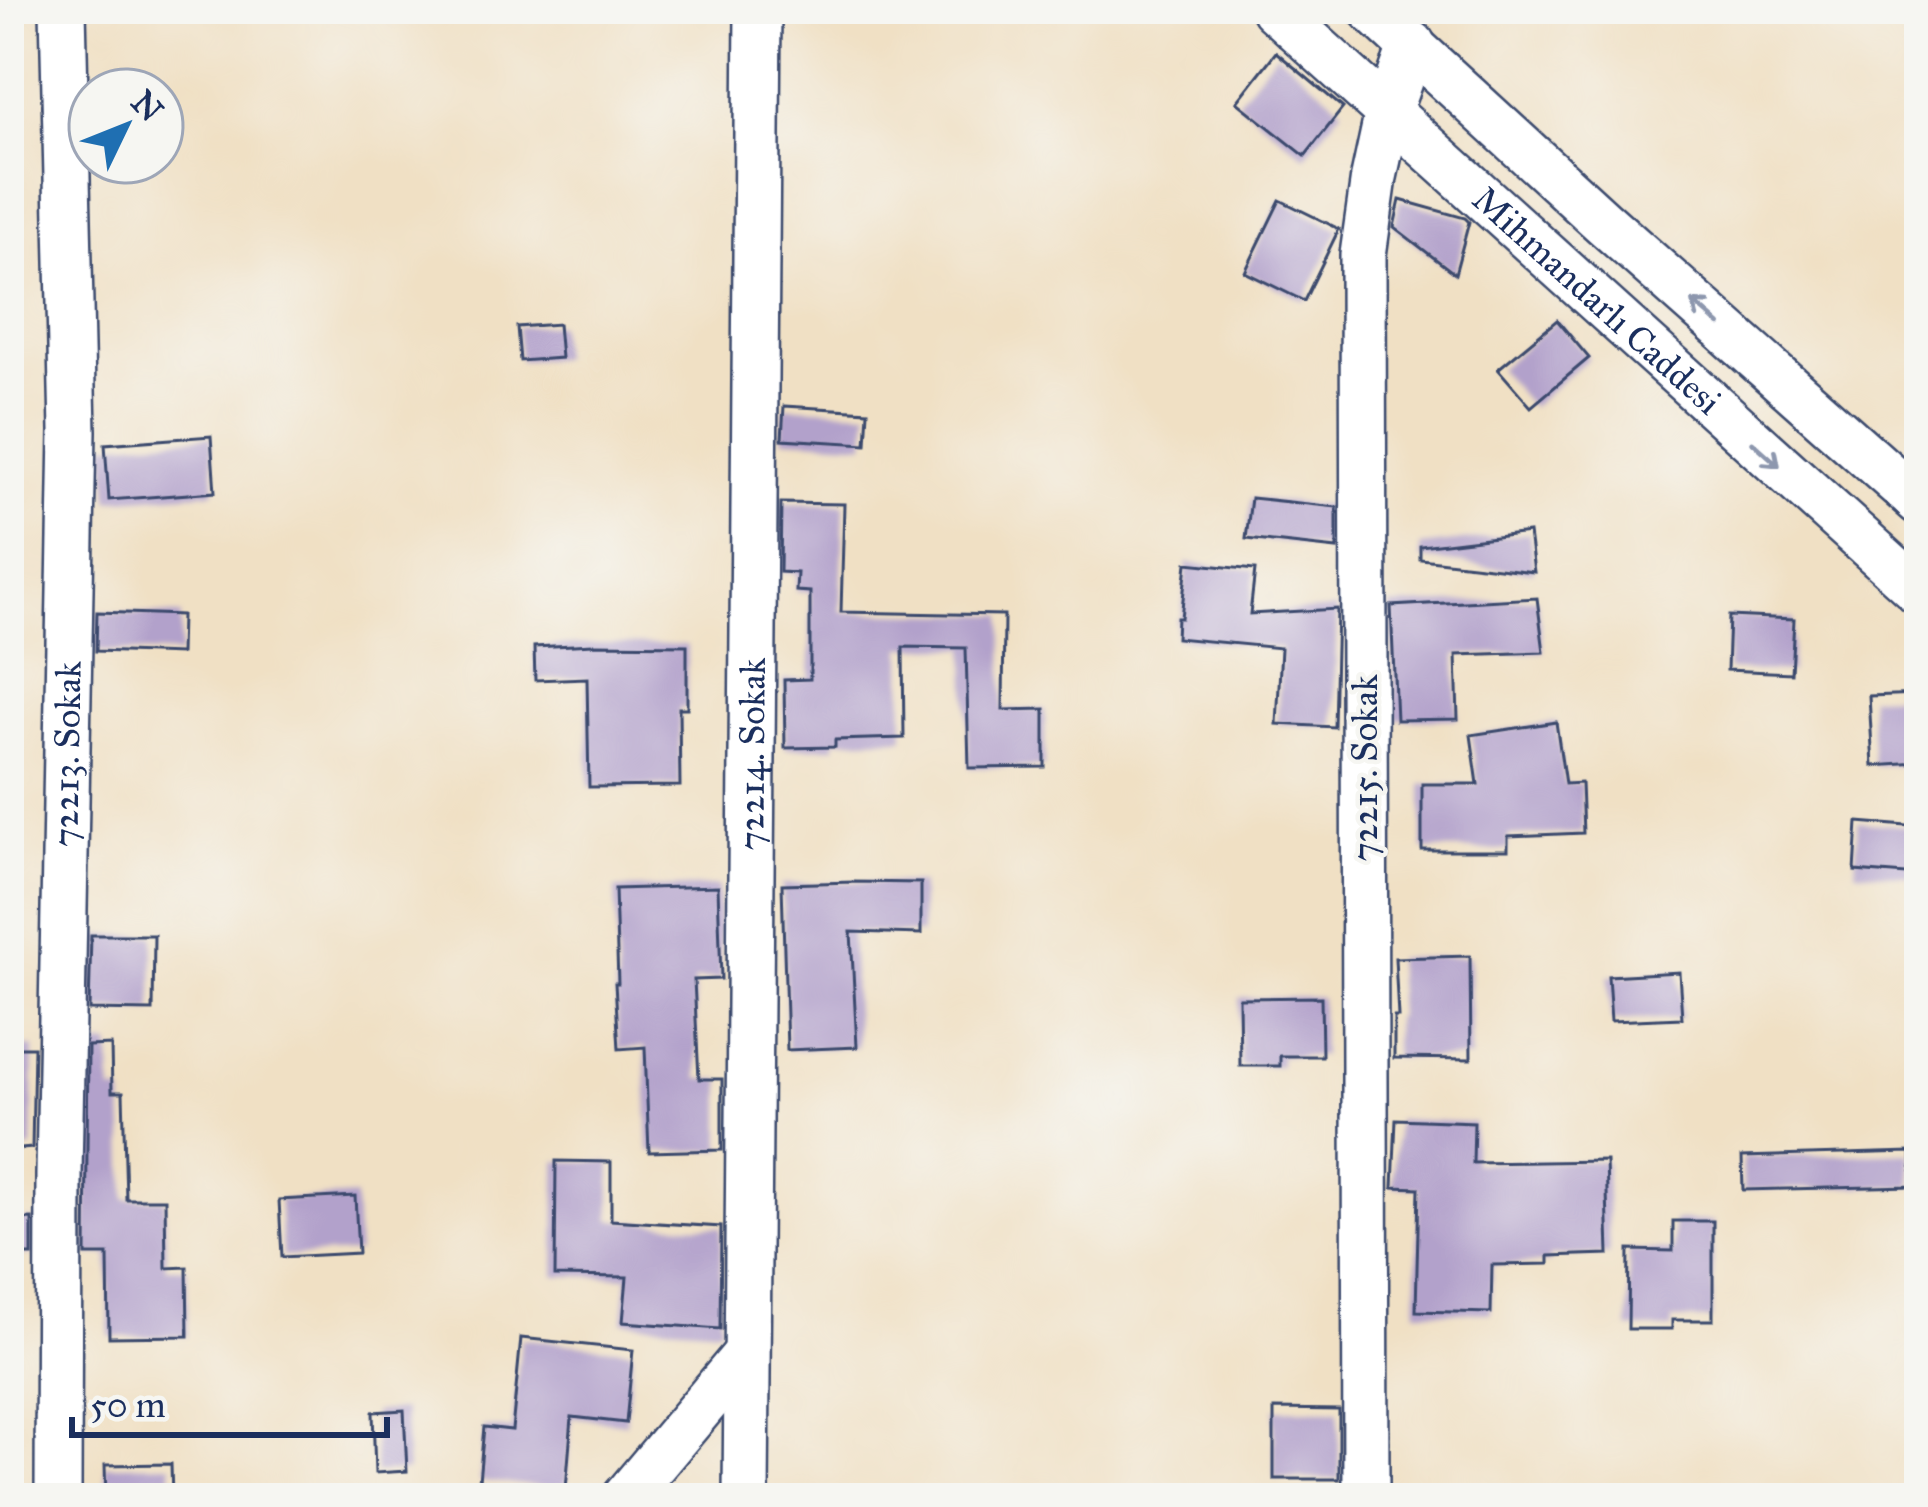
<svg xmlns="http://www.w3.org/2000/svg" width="1928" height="1507" font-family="'IM FELL Great Primer',serif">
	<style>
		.building { fill: #b2a1cb }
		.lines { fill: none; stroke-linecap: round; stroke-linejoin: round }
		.minor-casing { stroke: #3b4a6d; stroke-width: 50 }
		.minor { stroke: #fff; stroke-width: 45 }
		.oneway { stroke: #8d97ae }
		.labels { text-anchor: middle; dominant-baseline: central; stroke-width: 9; stroke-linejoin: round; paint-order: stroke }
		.street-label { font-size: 36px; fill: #1b2f5e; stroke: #f6f6f2 }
	</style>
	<rect width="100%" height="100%" fill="#f6f6f2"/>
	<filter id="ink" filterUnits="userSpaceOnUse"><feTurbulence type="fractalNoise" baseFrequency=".00833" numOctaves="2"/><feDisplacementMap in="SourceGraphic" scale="24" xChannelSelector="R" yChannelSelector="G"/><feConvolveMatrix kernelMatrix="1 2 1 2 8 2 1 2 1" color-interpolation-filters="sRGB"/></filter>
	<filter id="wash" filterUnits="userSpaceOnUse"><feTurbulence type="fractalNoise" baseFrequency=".004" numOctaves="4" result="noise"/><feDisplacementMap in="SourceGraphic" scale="48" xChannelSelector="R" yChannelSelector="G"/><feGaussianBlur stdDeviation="2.7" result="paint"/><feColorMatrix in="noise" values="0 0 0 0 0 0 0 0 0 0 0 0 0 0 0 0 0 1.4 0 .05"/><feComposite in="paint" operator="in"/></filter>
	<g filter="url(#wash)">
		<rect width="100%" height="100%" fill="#f0e0c4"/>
		<g id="blocks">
			<g class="building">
				<path d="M1276,52L1343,108L1305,156L1237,102Z"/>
				<path d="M1280,200L1339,229L1304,301L1245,272Z"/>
				<path d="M1400,200L1465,218L1469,222L1455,274L1394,227Z"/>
				<path d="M1557,320L1589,358L1531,407L1498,369Z"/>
				<path d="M558,324L561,358L520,361L517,327Z"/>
				<path d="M784,406L868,411L866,444L782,439Z"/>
				<path d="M211,436L215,492L109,500L105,444Z"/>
				<path d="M1251,498L1337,507V549L1246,539Z"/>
				<path d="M781,503L844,504L841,612L1004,615L1003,710L1045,709V767L969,768L966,648L903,647L904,738L835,740V747L785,748L784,680L810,679V592L796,591L797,573L780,572Z"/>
				<path d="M1529,533L1534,572L1420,559V546Z"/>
				<path d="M1187,563L1255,570L1250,614L1337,609L1334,727L1277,724L1281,648L1176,638L1177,618H1181Z"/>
				<path d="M1537,598L1544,652L1456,655L1458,719L1396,720L1391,606Z"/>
				<path d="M97,612L181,615L180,654L96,651Z"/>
				<path d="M1729,616L1794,619L1791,673L1727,670Z"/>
				<path d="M594,644L687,645V708H679L680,786L589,787L587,678L535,680L534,647Z"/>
				<path d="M1919,694V763L1873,766L1869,696Z"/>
				<path d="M1556,722L1565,784L1581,783L1583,833L1508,836V850H1422V784H1478L1471,735Z"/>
				<path d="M1858,822L1919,827V876L1855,871Z"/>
				<path d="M854,882L921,883V934L851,932L857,1047L787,1050L782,884Z"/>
				<path d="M718,886L721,979L694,980L699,1079H722V1150L649,1152L645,1047L619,1049L615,983H618L615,889Z"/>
				<path d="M91,935H154L153,1011L89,1010Z"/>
				<path d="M1470,956L1471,1059L1394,1058V1017H1398L1395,958Z"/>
				<path d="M1679,972L1682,1018L1611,1021L1608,976Z"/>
				<path d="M1321,997L1322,1056H1280V1066H1240L1239,998Z"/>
				<path d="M111,1045L112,1092H123L126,1199H165L166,1268L187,1267L188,1336L109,1337L108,1255H86L88,1046Z"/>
				<path d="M9,1047H34L32,1148L9,1150Z"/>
				<path d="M1396,1119L1474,1122L1473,1163L1606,1161L1609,1254L1549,1256V1264L1492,1265L1491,1313L1416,1311L1419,1188L1393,1187Z"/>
				<path d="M1911,1152L1912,1186L1743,1190L1742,1157Z"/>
				<path d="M556,1161L611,1162V1220L721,1227L720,1329L623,1322L627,1277L555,1276Z"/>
				<path d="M355,1196L358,1253L282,1257L279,1200Z"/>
				<path d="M32,1219V1255H9V1220Z"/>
				<path d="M1673,1221H1713V1320H1672V1329H1628L1629,1250L1673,1251Z"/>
				<path d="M521,1338L633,1350L626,1423L572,1417L566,1489L479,1481L484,1427L512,1430Z"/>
				<path d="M1274,1409L1339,1410V1479H1274Z"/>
				<path d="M404,1410L407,1471L375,1473L373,1412Z"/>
				<path d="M171,1464L172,1498H106L105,1465Z"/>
			</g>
		</g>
	</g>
	<g filter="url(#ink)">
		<use href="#blocks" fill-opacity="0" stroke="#3b4a6d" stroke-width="3"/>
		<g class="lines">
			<g class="minor-casing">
				<g id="minor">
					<path id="s1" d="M1274,9L1919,591"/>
					<path d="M1371,9L1602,221L1919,502"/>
					<path id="s2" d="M58,1498L59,1174L73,431L63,9"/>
					<path d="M625,1498L746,1354"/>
					<path id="s3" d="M746,1498L758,9"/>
					<path d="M1366,1498L1363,255L1374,177L1388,112L1412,44"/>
				</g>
			</g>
			<use href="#minor" class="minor"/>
		</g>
		<defs><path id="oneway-shaft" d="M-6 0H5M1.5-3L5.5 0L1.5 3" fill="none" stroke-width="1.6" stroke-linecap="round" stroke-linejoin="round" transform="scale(3)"/></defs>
		<g class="oneway">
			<use href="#oneway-shaft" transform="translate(1706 313) rotate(-139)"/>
			<use href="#oneway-shaft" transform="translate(1766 454) rotate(42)"/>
		</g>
	</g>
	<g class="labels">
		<g class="street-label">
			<text stroke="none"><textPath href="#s1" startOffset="435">Mihmandarlı Caddesi</textPath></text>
			<text stroke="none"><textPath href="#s2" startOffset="744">72213. Sokak</textPath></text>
			<text stroke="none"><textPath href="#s3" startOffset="744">72214. Sokak</textPath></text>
			<text transform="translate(1365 768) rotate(-90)">72215. Sokak</text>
		</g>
	</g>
	<rect width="1928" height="1507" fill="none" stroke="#f6f6f2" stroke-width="48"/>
	<g transform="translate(126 126) rotate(47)"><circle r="57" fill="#f6f6f2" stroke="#9ea6b7" stroke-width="3"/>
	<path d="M0-9L21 45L0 30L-21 45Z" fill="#1f6fb2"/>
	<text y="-18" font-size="33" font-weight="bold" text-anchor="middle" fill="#1b2f5e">N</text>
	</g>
	<path d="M72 1417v18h315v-18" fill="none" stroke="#1b2f5e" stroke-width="6"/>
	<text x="90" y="1417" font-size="36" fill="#1b2f5e" stroke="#f6f6f2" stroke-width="9" paint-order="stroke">50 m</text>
</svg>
